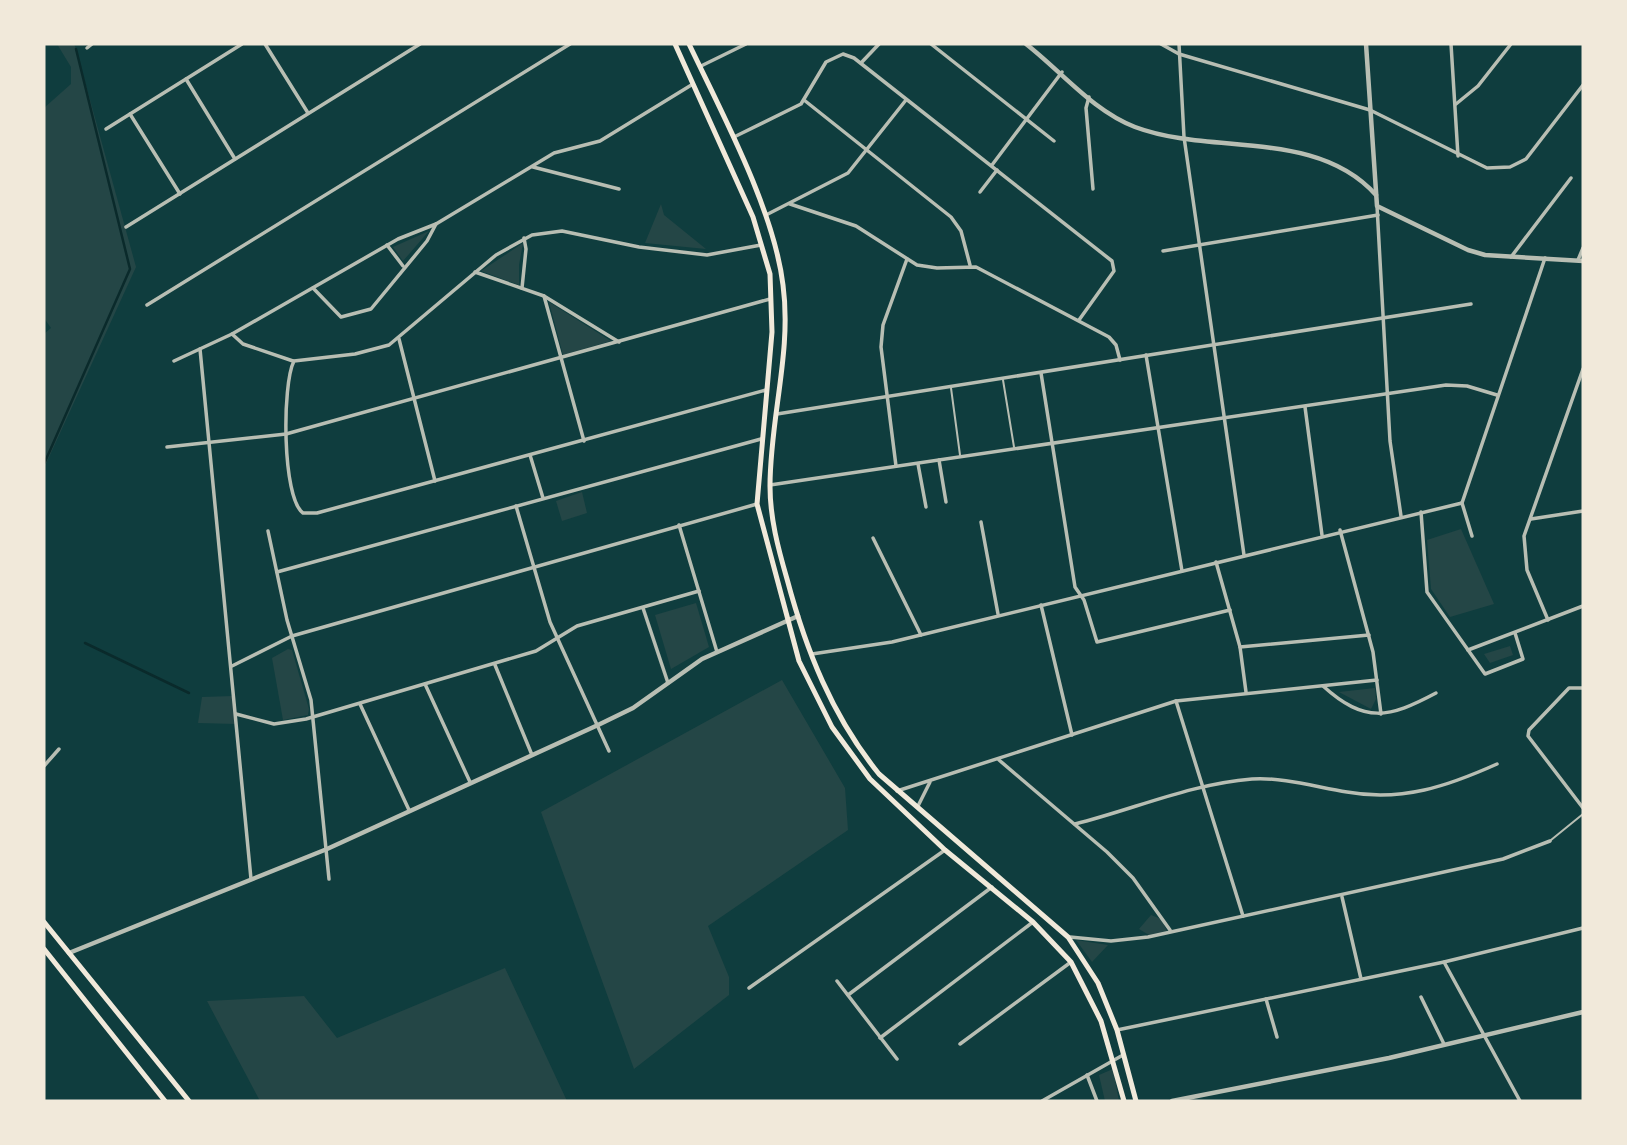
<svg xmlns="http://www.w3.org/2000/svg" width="1627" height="1145" font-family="Karla,sans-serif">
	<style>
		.green { fill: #244646 }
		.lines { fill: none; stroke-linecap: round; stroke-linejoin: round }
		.stream { stroke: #0a2a2b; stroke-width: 2.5 }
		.service { stroke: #b8beb3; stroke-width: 2 }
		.minor { stroke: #b8beb3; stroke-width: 3.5 }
		.tertiary { stroke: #b8beb3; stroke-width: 4.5 }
		.primary { stroke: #f1e9da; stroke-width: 5 }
	</style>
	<rect width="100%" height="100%" fill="#0f3d3e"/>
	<g class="green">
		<path d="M57,44H74L76,49L136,267L44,468V334L51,328L44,318V108L71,84V67Z"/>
		<path d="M661,204L664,215L706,249L645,243Z"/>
		<path d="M429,231L403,261L393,247Z"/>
		<path d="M523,243L519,265V285L481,271Z"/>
		<path d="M549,302L611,341L563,355Z"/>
		<path d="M582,492L587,513L562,521L556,501Z"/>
		<path d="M1461,529L1494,604L1450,617L1431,589L1427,540Z"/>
		<path d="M696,603L709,647L671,669L655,615Z"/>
		<path d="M1510,646L1513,655L1490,663L1484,654Z"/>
		<path d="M288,649L292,650L309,709L308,715L283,720L272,658Z"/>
		<path d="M782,680L845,788L848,830L708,926L729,977V995L634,1069L541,812Z"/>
		<path d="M1375,688L1376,699L1371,709L1339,692Z"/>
		<path d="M233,696L236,724L198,723L202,697Z"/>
		<path d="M1151,915L1161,919L1167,931L1149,935L1139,929Z"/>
		<path d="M1076,940L1108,945L1092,962Z"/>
		<path d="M505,968L567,1101H260L207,1001L304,996L337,1038Z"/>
		<path d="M1113,1069L1119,1101H1105L1099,1075Z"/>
	</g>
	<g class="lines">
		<g class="stream">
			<path d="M44,464L130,269L76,49"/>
			<path d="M85,643L189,693"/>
		</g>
		<g class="service">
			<path d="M1003,380L1014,447"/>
			<path d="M951,388L960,455"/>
			<path d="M1551,840L1583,814"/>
		</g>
		<g class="minor">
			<path d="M265,44L308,113"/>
			<path d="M931,44L1054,141"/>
			<path d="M1161,44L1179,54L1370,110L1487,168L1510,167L1526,159L1583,85"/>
			<path d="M1179,44L1184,137L1244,555"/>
			<path d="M1451,44L1458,156"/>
			<path d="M87,48L92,44"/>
			<path d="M861,63L879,44"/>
			<path d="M701,66L746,44"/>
			<path d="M186,79L235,159"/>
			<path d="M1089,97L1086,108L1093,189"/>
			<path d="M804,100L951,217L961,231L970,265"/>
			<path d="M1456,104L1478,86L1511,44"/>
			<path d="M130,114L180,194"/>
			<path d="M106,129L242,44"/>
			<path d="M734,137L801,104L826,62L843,54L854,58L1112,261L1114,271L1079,320"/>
			<path d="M992,165L1062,72"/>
			<path d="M533,167L619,189"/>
			<path d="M980,192L997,170"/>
			<path d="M790,204L856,226L917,265L937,268L976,267L1109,337L1116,345L1120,360"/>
			<path d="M1377,206L1390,441L1401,516"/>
			<path d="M766,215L848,173L906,100"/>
			<path d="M126,227L420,44"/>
			<path d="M387,245L403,266"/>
			<path d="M761,245L707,255L639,247L562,231L532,235L496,255L389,345L355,354L294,361C282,384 282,498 303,513H317L766,390"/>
			<path d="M1163,251L1378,215"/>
			<path d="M1511,257L1571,178"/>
			<path d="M1578,260L1583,248"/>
			<path d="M475,272L544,296L619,342"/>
			<path d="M313,288L341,317L371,309L427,241L436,224"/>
			<path d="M522,288L526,249L524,238"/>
			<path d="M544,296L584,441"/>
			<path d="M147,305L570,44"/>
			<path d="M232,334L243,344L293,361"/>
			<path d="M399,339L435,481"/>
			<path d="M200,349L251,879"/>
			<path d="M1146,355L1182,571"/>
			<path d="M174,361L232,334L398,239L436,224L554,153L600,141L693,84"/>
			<path d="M1041,373L1075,587L1084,600L1097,642L1230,610"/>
			<path d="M1305,407L1322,535"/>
			<path d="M777,414L1471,304"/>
			<path d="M167,447L286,434L770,299"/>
			<path d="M530,455L543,498"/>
			<path d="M939,460L946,502"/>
			<path d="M918,464L926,507"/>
			<path d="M896,466L881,347L883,325L907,259"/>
			<path d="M770,485L1446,385L1467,386L1497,395"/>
			<path d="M1462,503L1545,258"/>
			<path d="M1462,503L1472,536"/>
			<path d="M516,506L550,622L609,751"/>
			<path d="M1421,512L1427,592L1485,674L1523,659L1515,633"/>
			<path d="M1531,519L1583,511"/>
			<path d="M981,522L998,614"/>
			<path d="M679,525L717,652"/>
			<path d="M1340,530L1373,652L1381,714"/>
			<path d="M268,531L287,620L311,700L329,879"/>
			<path d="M873,538L921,635"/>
			<path d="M1216,562L1240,647L1246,692"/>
			<path d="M277,572L761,439"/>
			<path d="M1041,605L1072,735"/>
			<path d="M643,608L668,683"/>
			<path d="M1548,620L1527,570L1524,536L1583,369"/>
			<path d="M1240,647L1369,635"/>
			<path d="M1468,650L1583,606"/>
			<path d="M812,654L892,642L1462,503"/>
			<path d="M495,665L532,755"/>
			<path d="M232,666L292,636L757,504"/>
			<path d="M425,684L470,782"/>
			<path d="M1323,686C1365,724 1389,718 1436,693"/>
			<path d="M1583,688H1569L1529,730L1528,736L1583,808"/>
			<path d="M1176,701L1243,916"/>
			<path d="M360,704L409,810"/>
			<path d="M236,714L274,724L306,719L536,651L577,626L699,591"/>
			<path d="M999,760L1107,852L1133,878L1170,930"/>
			<path d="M44,766L59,749"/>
			<path d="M897,791L1176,701L1377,680"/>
			<path d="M918,806L930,782"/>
			<path d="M1075,824C1135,809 1190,784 1252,779C1283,777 1316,787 1347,792C1402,802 1448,786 1497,764"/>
			<path d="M1342,897L1361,979"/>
			<path d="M1070,937L1111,941L1148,937L1503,859L1550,841"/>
			<path d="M1444,962L1520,1101"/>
			<path d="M837,981L897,1059"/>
			<path d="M749,988L945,850"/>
			<path d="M848,995L992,887"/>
			<path d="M1421,997L1444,1044"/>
			<path d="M1266,999L1277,1037"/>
			<path d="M1117,1030L1444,962L1583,928"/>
			<path d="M880,1038L1033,922"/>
			<path d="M960,1044L1071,962"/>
			<path d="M1087,1075L1097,1101"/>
			<path d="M1042,1101L1123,1055"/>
		</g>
		<g class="tertiary">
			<path d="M1026,44C1062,72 1093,111 1135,127C1212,156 1316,128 1376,195"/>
			<path d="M1366,44L1377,206L1468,250L1485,255L1583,261"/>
			<path d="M69,953L327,849L598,725L633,708L702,659L798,616"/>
			<path d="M1172,1101L1389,1058L1583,1012"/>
		</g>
		<g class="primary">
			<path d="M675,44L753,217L770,274L772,332L757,504L799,661L832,727L870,779L945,850L1033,922L1071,962L1101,1021L1124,1101"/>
			<path d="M689,44C722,113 774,210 783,285C792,352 770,418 770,486C770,518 778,548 787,579C806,650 832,716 879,774L1068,937L1098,983L1117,1030L1136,1101"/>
			<path d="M44,922L189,1101"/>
			<path d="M44,949L165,1101"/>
		</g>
	</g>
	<rect width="1627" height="1145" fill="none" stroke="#f1e9da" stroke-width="91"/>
</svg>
